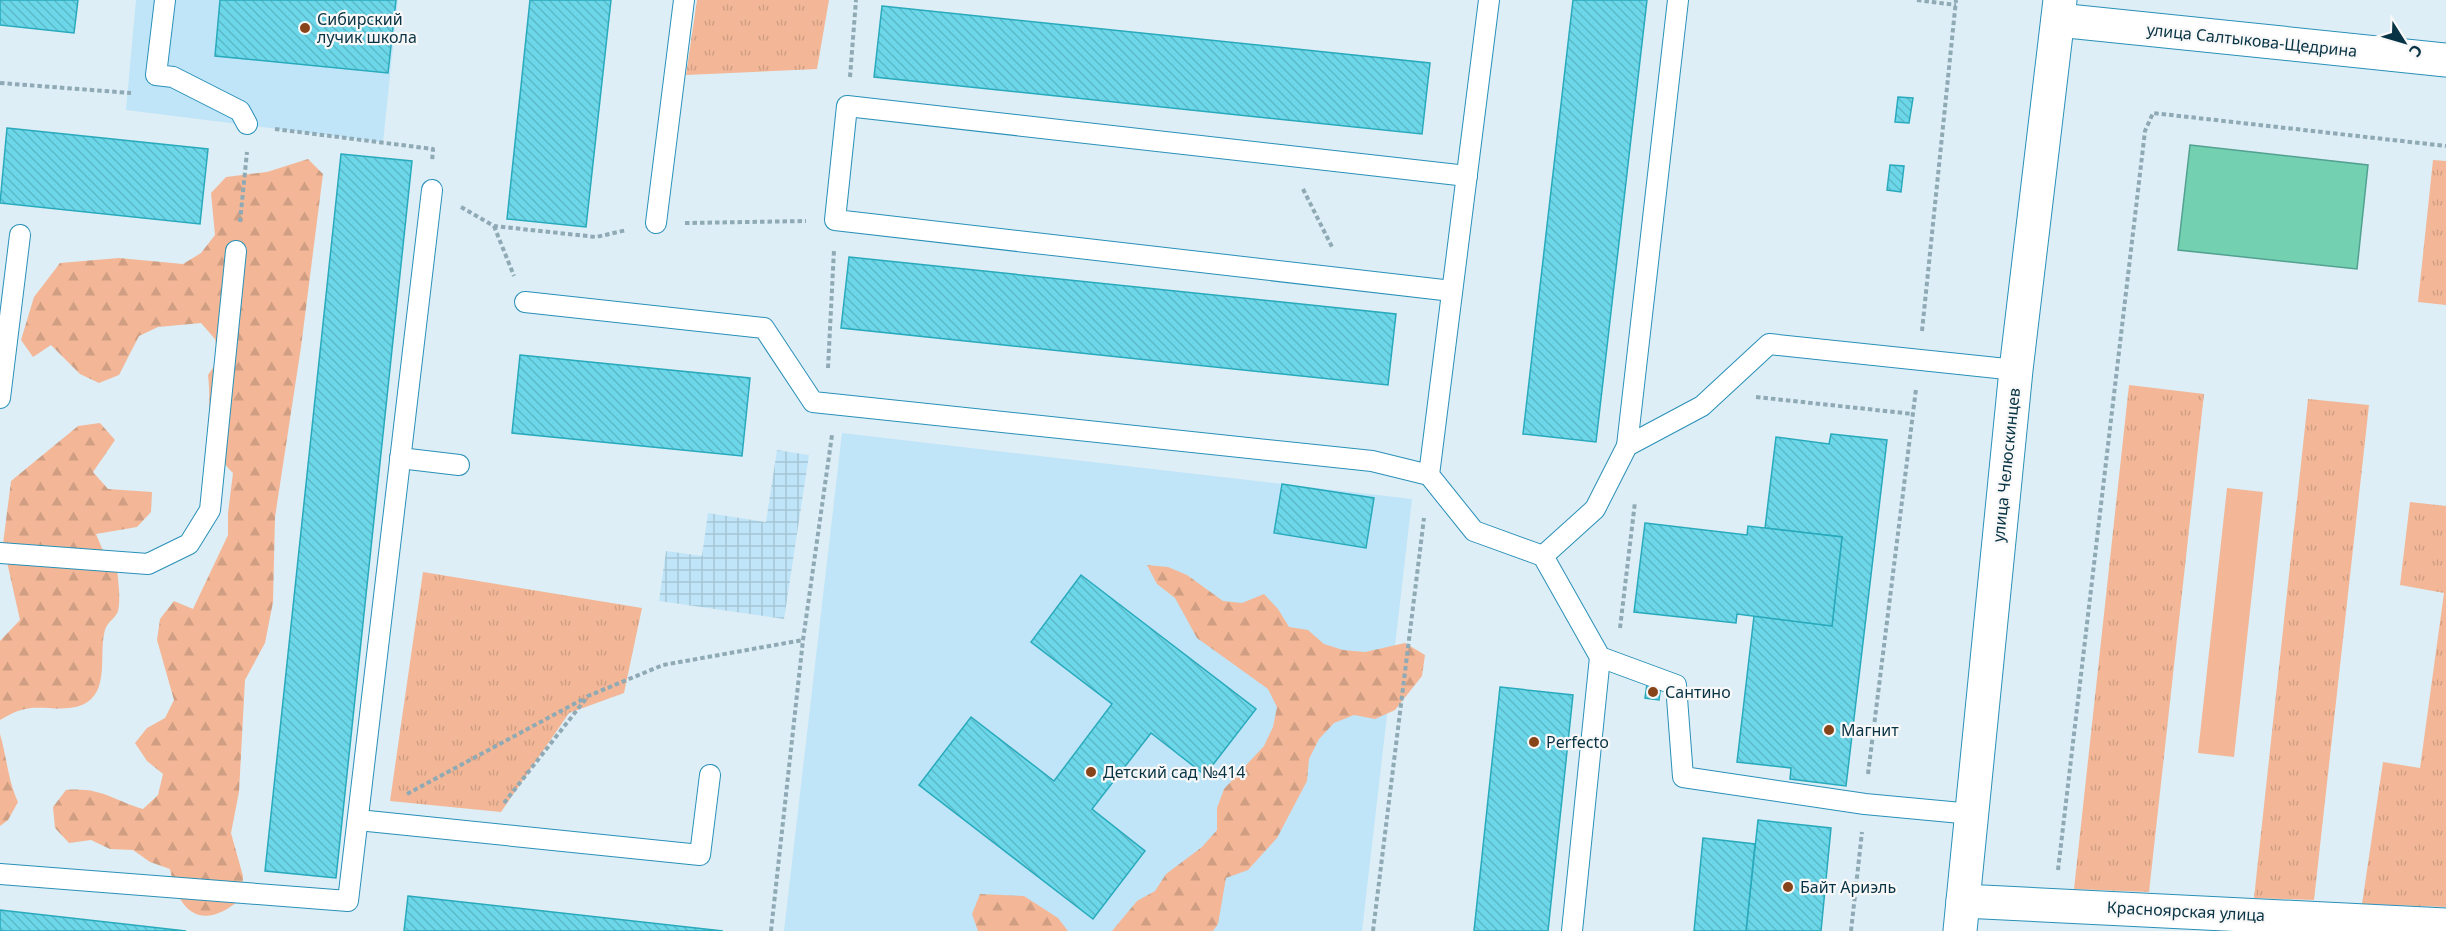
<svg xmlns="http://www.w3.org/2000/svg" width="2446" height="931" font-family="'Noto Sans',sans-serif">
	<style>
		.built { fill: #c0e5f8 }
		.industrial { fill: url(#industrial-grid) }
		.grass { fill: #f3b797 }
		.forest { fill: url(#forest-firs) }
		.park { fill: url(#park-tufts) }
		.water { fill: #73d0b0; stroke: #53a190; stroke-width: 1.5 }
		.building { fill: url(#building-back-hatch); stroke: #29aabc; stroke-width: 1.5 }
		.lines { fill: none; stroke-linecap: round; stroke-linejoin: round }
		.service-casing { stroke: #2990b8; stroke-width: 22 }
		.minor-casing { stroke: #2990b8; stroke-width: 35 }
		.secondary-casing { stroke: #2990b8; stroke-width: 35 }
		.path { stroke: #8faab5; stroke-width: 4; stroke-dasharray: 4.5 3; stroke-linecap: butt }
		.service { stroke: #fff; stroke-width: 20 }
		.minor { stroke: #fff; stroke-width: 33 }
		.secondary { stroke: #fff; stroke-width: 33 }
		.poi-dot { fill: #884419; stroke: #f8f8f8; stroke-width: 2 }
		.labels { text-anchor: middle; dominant-baseline: central; stroke-width: 4.5; stroke-linejoin: round; paint-order: stroke }
		.poi-label { font-size: 16px; fill: #083344; stroke: #f8f8f8; text-anchor: start }
		.street-label { font-size: 16px; fill: #083344; stroke: #f8f8f8 }
	</style>
	<defs>
		<pattern id="industrial-grid" width="8" height="8" patternUnits="userSpaceOnUse" patternTransform="scale(1.5)"><rect width="8" height="8" fill="#c0e5f8"/><path d="M0 4h8M4 0v8" fill="none" stroke="#a4c5d6"/></pattern>
		<pattern id="forest-firs" width="22" height="20" patternUnits="userSpaceOnUse" patternTransform="scale(1.5)"><rect width="22" height="20" fill="#f3b797"/><path d="M5 1l3.5 6h-7zM16 11l3.5 6h-7z" fill="#cf9e83"/></pattern>
		<pattern id="park-tufts" width="24" height="20" patternUnits="userSpaceOnUse" patternTransform="scale(1.5)"><rect width="24" height="20" fill="#f3b797"/><path d="M3 7l-1-3M5 7V3M7 7l1-3M15 17l-1-3M17 17v-4M19 17l1-3" fill="none" stroke="#cf9e83"/></pattern>
		<pattern id="building-back-hatch" width="6" height="6" patternUnits="userSpaceOnUse" patternTransform="scale(1.5)"><rect width="6" height="6" fill="#6cd7e8"/><path d="M-1 5l2 2M0 0l6 6M5-1l2 2" fill="none" stroke="#5cb9c8"/></pattern>
	</defs>
	<rect width="100%" height="100%" fill="#ddeef6"/>
	<g class="built">
		<path d="M136,0H398L383,142L126,110Z"/>
		<path d="M842,433L1412,499L1362,931H784Z"/>
	</g>
	<path class="industrial" d="M777,450L809,455L784,619L659,601L666,551L702,556L708,513L766,522Z"/>
	<path class="grass" d="M2227,488L2263,492L2234,757L2198,753Z"/>
	<g class="forest">
		<path d="M308,159L323,174L301,347L275,517L273,602L265,643L245,680L239,792L231,833L243,876L242,898C204,931 179,916 170,869L150,862L133,850L110,849L91,840L69,843L55,828L53,807L66,790C102,787 112,800 143,809L158,795L163,774L147,761L135,743L147,728L165,718L174,700L157,640L160,619L174,601L193,609L228,535V513L233,473C199,439 213,417 208,375L219,359L215,339L201,323L158,327L139,336L119,375L99,383L80,374L51,345L33,357L21,340L34,297L60,263L119,258L183,264L201,253L215,235L211,193L226,177L267,172Z"/>
		<path d="M100,423L115,440L93,472L108,489L152,492L151,512L137,527L96,534L104,553L117,568C118,581 121,598 118,611C116,618 107,622 105,630C98,653 111,693 82,705C62,713 40,704 21,710C14,712 7,716 0,720V641L20,620L3,544L11,481L78,426Z"/>
		<path d="M1147,565L1168,567L1187,575L1223,601L1242,603L1264,594L1278,609L1289,627L1308,630L1324,644L1343,650L1365,652L1405,643L1425,655L1422,676L1395,710L1375,719L1354,715L1334,723L1319,739L1309,759L1307,781L1277,838L1248,870L1226,878L1218,924L1213,931H1112L1137,901L1155,891L1166,874L1202,847L1217,830V808L1224,789L1264,746L1273,727L1277,707L1268,689L1197,638L1175,598L1157,584Z"/>
		<path d="M0,734C7,758 8,781 18,802L8,820L0,826Z"/>
		<path d="M980,894L1024,896L1058,918L1068,931H978L972,914Z"/>
	</g>
	<g class="park">
		<path d="M697,0H829L817,69L686,75Z"/>
		<path d="M2433,160L2446,161V305L2418,302Z"/>
		<path d="M2129,385L2204,394L2149,892L2074,889Z"/>
		<path d="M2308,399L2369,405L2314,900L2254,898Z"/>
		<path d="M2410,502L2446,506V907L2362,904L2383,762L2420,768L2444,593L2400,585Z"/>
		<path d="M423,572L642,608L624,693L569,713L501,812L390,801Z"/>
	</g>
	<path class="water" d="M2190,145L2368,165L2357,269L2178,250Z"/>
	<g class="building">
		<path d="M0,0H78L74,33L0,25Z"/>
		<path d="M220,0H396L388,73L215,56Z"/>
		<path d="M530,0H611L586,227L507,219Z"/>
		<path d="M1573,0H1647L1596,442L1523,434Z"/>
		<path d="M882,6L1430,63L1422,134L874,77Z"/>
		<path d="M1898,97L1913,98L1909,123L1895,122Z"/>
		<path d="M7,128L208,149L200,224L0,203Z"/>
		<path d="M341,154L412,161L336,878L265,871Z"/>
		<path d="M1890,165L1904,166L1901,192L1887,190Z"/>
		<path d="M849,257L1396,314L1388,385L841,328Z"/>
		<path d="M520,355L750,378L742,456L512,433Z"/>
		<path d="M1831,434L1887,440L1846,786L1790,779L1791,768L1737,762L1754,616L1832,626L1842,537L1765,528L1776,437L1829,444Z"/>
		<path d="M1282,484L1374,498L1366,548L1274,533Z"/>
		<path d="M1645,523L1747,535L1748,526L1842,537L1832,626L1737,614L1736,623L1634,612Z"/>
		<path d="M1081,575L1256,709L1205,775L1151,733L1092,809L1145,851L1093,919L919,785L971,717L1054,781L1112,704L1031,642Z"/>
		<path d="M1647,684L1661,685L1659,700L1645,698Z"/>
		<path d="M1500,687L1573,695L1548,931H1474Z"/>
		<path d="M1758,820L1831,828L1821,931H1746Z"/>
		<path d="M1703,838L1755,844L1746,931H1694Z"/>
		<path d="M408,896L723,931H404Z"/>
		<path d="M0,910L186,931H0Z"/>
	</g>
	<g class="lines">
		<g class="service-casing">
			<g id="service">
				<path d="M165,0L156,75L173,77L240,111L247,124"/>
				<path d="M1489,0L1429,475L1474,531L1543,556L1600,657L1676,685L1683,777L1865,804L1972,814"/>
				<path d="M656,223L684,0"/>
				<path d="M1452,291L835,220L847,106L1467,176"/>
				<path d="M525,302L764,328L813,402L1372,461L1429,475"/>
				<path d="M0,398L20,235"/>
				<path d="M1627,446L1678,0"/>
				<path d="M400,458L459,465"/>
				<path d="M0,553L148,564L189,544L210,510L236,251"/>
				<path d="M1543,556L1595,509L1627,446L1702,406L1769,344L2016,370"/>
				<path d="M358,820L700,855L710,775"/>
				<path d="M0,874L348,901L432,190"/>
				<path d="M1572,931L1600,657"/>
			</g>
		</g>
		<g class="minor-casing">
			<g id="minor">
				<path d="M2058,20L2446,60"/>
				<path d="M1963,901L2446,925"/>
			</g>
		</g>
		<g class="secondary-casing">
			<path id="secondary" d="M1960,931L2016,370L2060,0"/>
		</g>
		<g class="path">
			<path d="M1917,0L1956,5"/>
			<path d="M850,77L856,0"/>
			<path d="M0,83L131,93"/>
			<path d="M275,129L433,149L432,162"/>
			<path d="M1303,189L1332,247"/>
			<path d="M461,207L494,226L596,237L627,230"/>
			<path d="M240,222L247,152"/>
			<path d="M685,223L806,221"/>
			<path d="M494,226L514,276"/>
			<path d="M1922,331L1956,0"/>
			<path d="M828,368L834,250"/>
			<path d="M1756,397L1913,414"/>
			<path d="M1620,628L1635,502"/>
			<path d="M1868,774L1916,389"/>
			<path d="M407,794L585,698"/>
			<path d="M504,803L588,696L663,665L803,640"/>
			<path d="M2058,870L2145,131L2153,113L2446,146"/>
			<path d="M771,931L803,640L832,435"/>
			<path d="M1373,931L1424,518"/>
			<path d="M1851,931L1862,832"/>
		</g>
		<use href="#service" class="service"/>
		<use href="#minor" class="minor"/>
		<use href="#secondary" class="secondary"/>
	</g>
	<g class="poi-dot">
		<circle cx="305" cy="28" r="6"/>
		<circle cx="1653" cy="692" r="6"/>
		<circle cx="1829" cy="730" r="6"/>
		<circle cx="1534" cy="742" r="6"/>
		<circle cx="1091" cy="772" r="6"/>
		<circle cx="1788" cy="887" r="6"/>
	</g>
	<g class="labels">
		<g class="poi-label">
			<text x="317" y="19">Сибирский<tspan x="317" dy="18">лучик школа</tspan></text>
			<text x="1665" y="692">Сантино</text>
			<text x="1841" y="730">Магнит</text>
			<text x="1546" y="742">Perfecto</text>
			<text x="1103" y="772">Детский сад №414</text>
			<text x="1800" y="887">Байт Ариэль</text>
		</g>
		<g class="street-label">
			<text transform="translate(2252 40) rotate(6)">улица Салтыкова-Щедрина</text>
			<text transform="translate(2006 465) rotate(-84)">улица Челюскинцев</text>
			<text transform="translate(2186 911) rotate(3)">Красноярская улица</text>
		</g>
	</g>
	<g transform="translate(2404 42) rotate(127)" stroke="#f8f8f8" stroke-width="4.5" paint-order="stroke">
	<path d="M0-4.5L10 22L0 15L-10 22Z" fill="#083344"/>
	<text y="-9" font-size="16" font-weight="bold" text-anchor="middle" fill="#083344">С</text>
	</g>
</svg>
